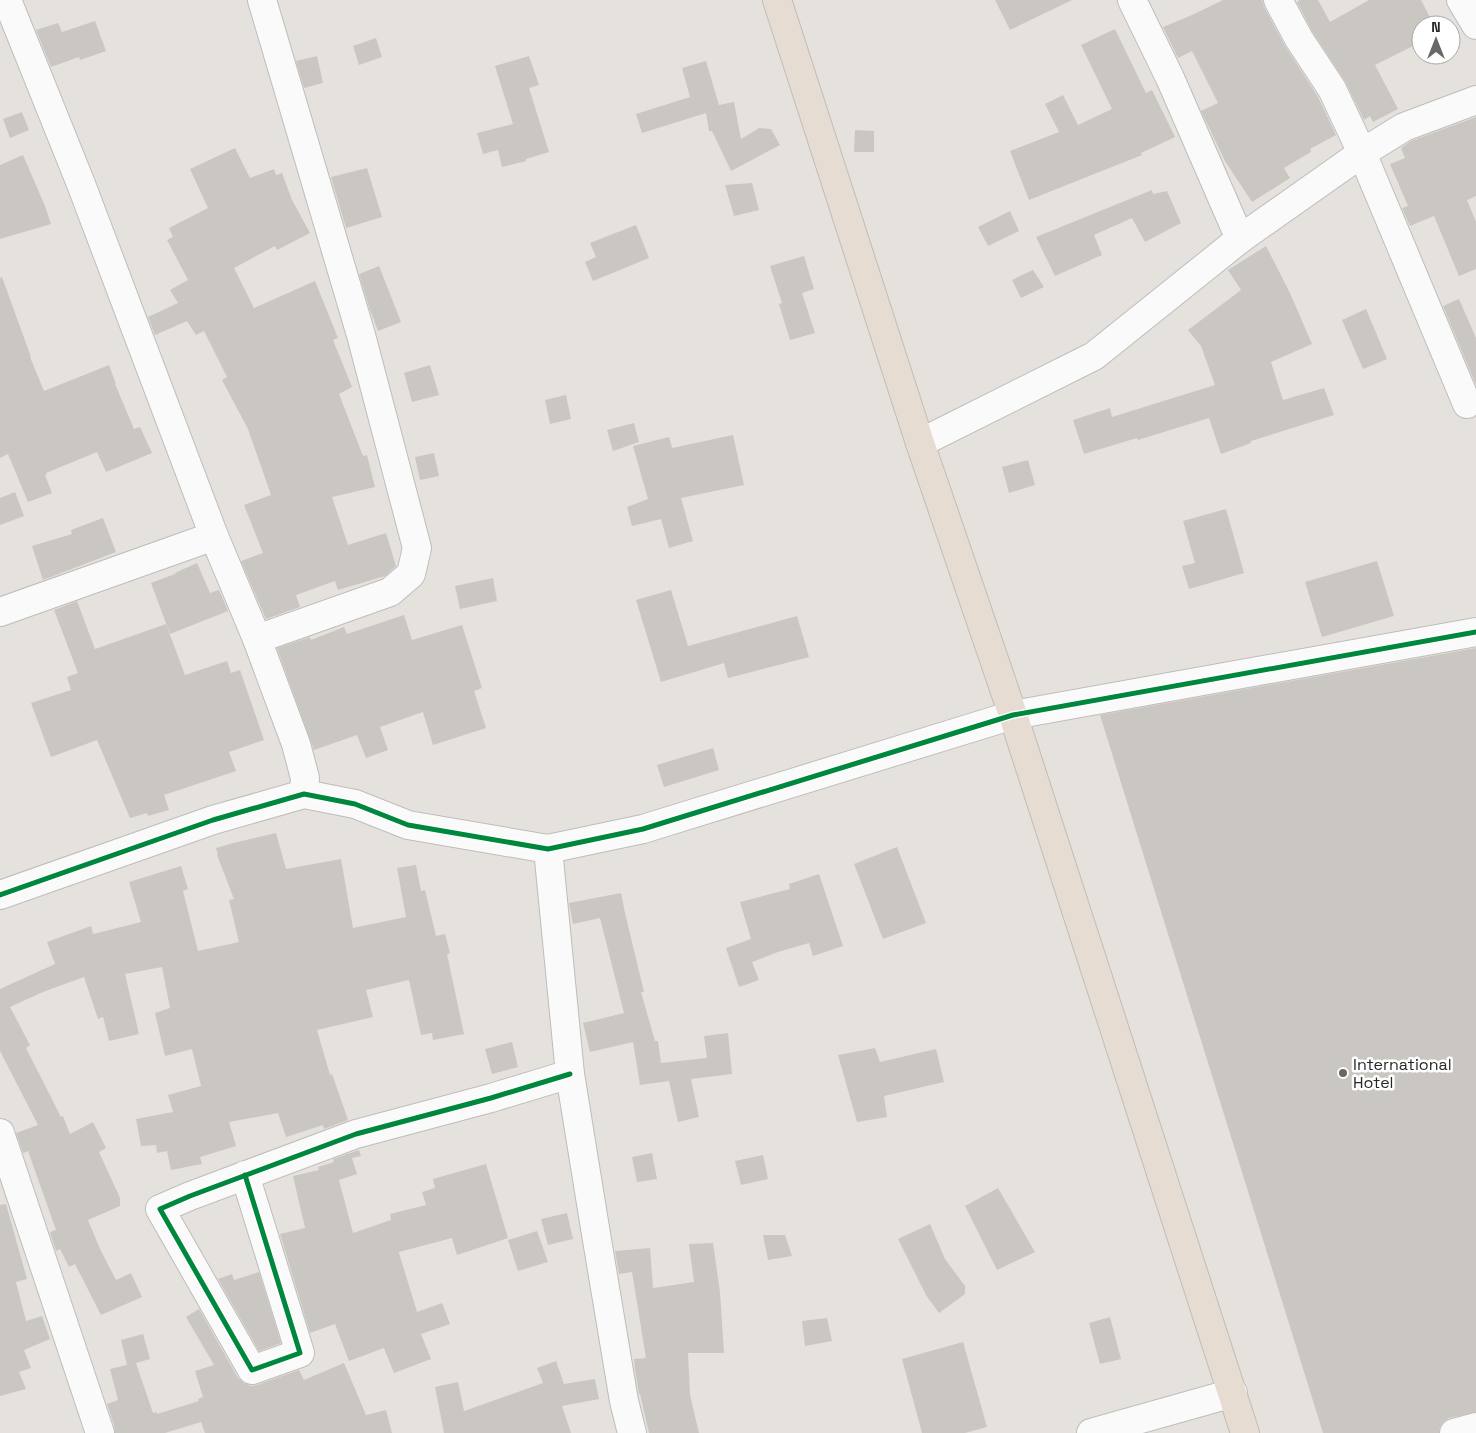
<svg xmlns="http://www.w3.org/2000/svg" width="1476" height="1433" font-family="'Space Grotesk',sans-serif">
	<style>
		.building { fill: #cac7c3 }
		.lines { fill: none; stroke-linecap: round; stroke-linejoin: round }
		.minor-casing { stroke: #bebdbe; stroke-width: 30 }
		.highway-casing { stroke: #bebdbb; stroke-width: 30 }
		.minor { stroke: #fbfafa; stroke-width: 28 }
		.highway { stroke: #e7dcd2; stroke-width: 28 }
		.cycleway-casing { stroke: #fff; stroke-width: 8 }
		.cycleway { stroke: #00873e; stroke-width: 5 }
		.poi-dot { fill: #6a6866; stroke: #fff; stroke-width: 2 }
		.labels { text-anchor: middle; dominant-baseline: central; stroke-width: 5; stroke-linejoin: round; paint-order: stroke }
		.poi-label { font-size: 16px; fill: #272727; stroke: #fff; text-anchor: start }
	</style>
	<rect width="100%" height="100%" fill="#e5e1dc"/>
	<g class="building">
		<path d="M995,0H1072L1010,30Z"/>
		<path d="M1223,0H1262L1264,7L1285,46L1318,97L1336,135L1310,149L1311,152L1284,168L1290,178L1252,202L1225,161L1201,111L1218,103L1192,51L1178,58L1163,27L1192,15Z"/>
		<path d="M1300,0H1318L1330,22L1369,0H1421L1434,25H1421V42L1375,65L1398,109L1373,122L1370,116L1364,120L1345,81L1312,31L1297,2Z"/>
		<path d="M95,21L106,51L80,60L79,57L51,67L36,30L58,23L62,32Z"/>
		<path d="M1115,29L1146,93L1152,90L1175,137L1141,153L1142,155L1029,200L1010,151L1059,132L1045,104L1063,95L1078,125L1112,109L1081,45Z"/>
		<path d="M376,38L382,57L359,65L353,46Z"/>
		<path d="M317,56L323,83L304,88L296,61Z"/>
		<path d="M529,56L539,85L529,88L549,152L526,159V161L502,167L498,150L483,154L477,133L513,124L495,66Z"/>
		<path d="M706,61L719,105L734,102L741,139L759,128L771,129L780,145L731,171L712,131H709L706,113L642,133L636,114L690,97L682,68Z"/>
		<path d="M22,112L29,130L10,138L3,119Z"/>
		<path d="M1476,117V196L1467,200L1476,222V269L1459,276L1434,216L1410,226L1402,208L1408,206L1390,164L1405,158L1401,148L1411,141Z"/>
		<path d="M855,130L874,131V152H854Z"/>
		<path d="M235,148L250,178L274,169L276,175L282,173L292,200L310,233L277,250L275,246L234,268L254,308L315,281L338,338L333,340L352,387L339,394L363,456L367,455L375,487L332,497L348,545L386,533L396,566L385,576L338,590L335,581L296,595L300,607L266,619L241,561L263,553L244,505L271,495L248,429L222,380L227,377L204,331L196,335L187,321L155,335L148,317L178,303L170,290L188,280L167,240L173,237L169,228L208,208L190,169Z"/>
		<path d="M23,155L45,206L51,224L0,239V165Z"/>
		<path d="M367,168L382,217L346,228L331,177Z"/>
		<path d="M752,183L759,210L734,216L725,185Z"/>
		<path d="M1152,190L1153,194L1167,191L1181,223L1145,242L1132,218L1094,235L1102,255L1055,276L1036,237Z"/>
		<path d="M1010,211L1019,231L988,246L978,227Z"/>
		<path d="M636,225L649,258L593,281L585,262L596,257L590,243Z"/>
		<path d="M1266,246L1290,293L1312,344L1271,362L1283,400L1324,388L1334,415L1251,441V443L1221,454L1209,418L1138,440L1137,438L1084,454L1073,420L1110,408L1112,417L1215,385L1201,346L1188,330L1241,290L1228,270Z"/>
		<path d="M804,256L814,289L802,293L815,333L790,340L779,304L782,303L770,266Z"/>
		<path d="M379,266L401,322L378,331L369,307L359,274Z"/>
		<path d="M1033,270L1044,287L1021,298L1012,280Z"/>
		<path d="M2,277L31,357H30L44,391L109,365L116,384H115L134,429L140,427L152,453L106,472L97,452L46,473L47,475H45L52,493L28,502L8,454L0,458V278Z"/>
		<path d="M1459,299L1476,338V385L1443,306Z"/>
		<path d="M1366,309L1387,359L1363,369L1342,320Z"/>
		<path d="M430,365L439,395L412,402L404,373Z"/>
		<path d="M566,395L571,419L550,424L545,400Z"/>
		<path d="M634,423L639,442L613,451L607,430Z"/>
		<path d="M733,435L744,485L681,498L693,541L669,548L661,519L632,526L627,507L648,499L633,446L669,437L672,448Z"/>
		<path d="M434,453L439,476L420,480L415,457Z"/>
		<path d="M1028,460L1035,485L1009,493L1002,467Z"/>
		<path d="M15,492L24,516L0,525V498Z"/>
		<path d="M1226,509L1244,573L1189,589L1182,566L1195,563L1183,521Z"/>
		<path d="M103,518L116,552L43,580L32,546L72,534L71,530Z"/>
		<path d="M1377,561L1394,616L1322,637L1305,582Z"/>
		<path d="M197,563L210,593L219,590L228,611L170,634L151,583L175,574V573Z"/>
		<path d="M493,578L497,601L460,609L455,586Z"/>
		<path d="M671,590L688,646L797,616L809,657L728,678L724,663L661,682L636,600Z"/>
		<path d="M77,601L95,649L166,624L185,675L227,661L231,673L240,670L264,740L229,752L236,771L164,795L169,810L148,816L147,813L130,818L97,740L51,757L31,703L71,690L67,677L78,673L54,610Z"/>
		<path d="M404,615L412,640L462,625L482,688L474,691L486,728L433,745L423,712L380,727L388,750L366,758L357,735L314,750L277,648L310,637L311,640L344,627L347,634Z"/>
		<path d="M1476,648V1412L1449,1418L1443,1422L1439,1429V1433H1323L1100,715Z"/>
		<path d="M713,748L719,770L664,787L657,765Z"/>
		<path d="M276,833L286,869L341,859L353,928L406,917L397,868L416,865L421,891L425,890L436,936L445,934L450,953L447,954L464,1034L433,1040L432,1033L421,1035L409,980L366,990L373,1017L317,1030L330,1075L332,1074L348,1120L324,1129L323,1125L286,1137L278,1113L229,1122L236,1146L200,1157L202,1164L171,1170L167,1151L157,1153L156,1145L141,1146L136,1119L173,1112L168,1095L201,1086L192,1049L165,1056L155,1013L170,1008L162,967L125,974L139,1034L109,1041L103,1017L98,1019L84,977L43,992L10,1007L30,1045L26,1048L61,1117L63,1116L70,1134L93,1122L106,1148L99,1152L120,1198V1206L88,1220L100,1249L116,1280L131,1273L142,1297L101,1315L75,1264L69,1267L60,1249L56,1251L50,1232L56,1230L28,1151L23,1153L16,1133L38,1125L0,1051V989L55,964L47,942L91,926L93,934L141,922L129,882L181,866L188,889L183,891L198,951L239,942L229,900L234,899L217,855H218L216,848L233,843Z"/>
		<path d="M897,847L926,923L883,939L854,864Z"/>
		<path d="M819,874L843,946L813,956L809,943L778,952L752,962L759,980L739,987L726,948L751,939L740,902L790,889L789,884Z"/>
		<path d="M621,893L625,913L644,992H641L655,1041H658L661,1063L707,1058L704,1036L728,1033L732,1074L691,1079L699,1117L678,1122L669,1081L640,1085L633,1042L590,1052L583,1023L624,1013L600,918L573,924L569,903Z"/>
		<path d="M512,1042L518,1067L492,1074L485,1049Z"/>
		<path d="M875,1048L880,1062L936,1049L944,1082L884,1096L887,1117L857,1122L838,1055Z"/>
		<path d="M359,1150L361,1156L352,1158L357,1174L339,1180L353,1233L391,1220L390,1214L426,1205L422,1192L435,1188L433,1179L486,1164L508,1238L457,1255L452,1238L399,1252V1253L417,1312L442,1303L450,1324L421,1334L431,1359L394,1373L384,1348L349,1361L335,1324L310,1333L280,1234L305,1228L293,1176L319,1170L318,1167L334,1162L333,1159Z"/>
		<path d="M652,1153L657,1179L637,1182L632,1157Z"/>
		<path d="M763,1155L768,1179L741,1185L735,1161Z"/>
		<path d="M998,1188L1035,1252L997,1270L965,1206Z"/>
		<path d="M6,1204L27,1279L16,1282L26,1321L42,1316L50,1339L24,1350L31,1368L19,1372L26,1389L0,1396V1205Z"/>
		<path d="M567,1213L573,1239L548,1245L541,1219Z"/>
		<path d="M930,1224L945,1259L965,1286V1294L939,1313L926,1295L898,1239Z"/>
		<path d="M537,1231L548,1262L518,1271L508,1240Z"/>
		<path d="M763,1235H785L792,1256L768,1260Z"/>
		<path d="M713,1243L720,1292L724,1353H688L690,1395L699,1433H649L640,1394H639L635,1370L634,1359L646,1358L632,1272L619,1274L615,1251L650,1248L653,1288L694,1282L689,1244Z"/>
		<path d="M259,1272L281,1343L259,1351L218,1279L232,1274L234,1280Z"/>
		<path d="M199,1309L238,1378L244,1383L251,1386L257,1385L299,1370L304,1380L344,1363L366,1415L386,1410L392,1433H205L201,1422L165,1433H115L114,1425L107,1404L118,1400L110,1369L127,1365L121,1340L143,1334L150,1359L136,1363L153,1413L157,1412V1414L199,1401L198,1399L203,1397L195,1371L214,1365L186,1317Z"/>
		<path d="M1110,1317L1121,1359L1100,1364L1089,1323Z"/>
		<path d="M827,1318L832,1341L805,1346L802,1321Z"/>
		<path d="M963,1342L987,1427L965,1433H922L902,1359Z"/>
		<path d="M556,1361L564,1384L595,1379L599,1399L562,1406L571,1433H444L435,1387L458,1382L464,1411L543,1383L537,1368Z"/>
	</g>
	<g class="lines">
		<g class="minor-casing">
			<g id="minor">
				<path d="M7,0L81,184L214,536L257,639L296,744L305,778L304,794"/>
				<path d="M1132,0L1170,78L1240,239"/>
				<path d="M1278,0L1299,39L1332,89L1362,153L1467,404"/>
				<path d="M1461,0L1476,25"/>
				<path d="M920,443L1094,356L1240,239L1362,153L1404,127L1476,100"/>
				<path d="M0,612L214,536"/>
				<path d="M257,639L390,592L411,574L417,548L361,335L262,0"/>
				<path d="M548,849L570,1074L596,1234L624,1401L632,1433"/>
				<path d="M0,895L213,820L304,794L355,804L408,825L548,849L643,829L1013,715L1476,632"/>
				<path d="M0,1133L100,1433"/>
				<path d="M245,1175L300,1353L252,1370L160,1209L190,1196L356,1134L491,1098L570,1074"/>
				<path d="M1091,1433L1233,1393"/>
				<path d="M1454,1433L1476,1427"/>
			</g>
		</g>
		<g class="highway-casing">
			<path id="highway" d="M777,0L920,443L1013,715L1245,1433"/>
		</g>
		<use href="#minor" class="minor"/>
		<use href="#highway" class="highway"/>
		<g class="cycleway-casing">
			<g id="cycleway">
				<path d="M0,895L213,820L304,794L355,804L408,825L548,849L643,829L1013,715L1476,632"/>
				<path d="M245,1175L300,1353L252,1370L160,1209L190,1196L356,1134L491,1098L570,1074"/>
			</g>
		</g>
		<use href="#cycleway" class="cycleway"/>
	</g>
	<circle class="poi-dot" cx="1343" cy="1073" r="5"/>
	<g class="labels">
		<g class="poi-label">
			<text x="1353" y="1064">International<tspan x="1353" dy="18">Hotel</tspan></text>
		</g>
	</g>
	<g transform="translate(1436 40)"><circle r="24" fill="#ffffff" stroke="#a9a9a9"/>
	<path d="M0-4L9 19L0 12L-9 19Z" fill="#6a6866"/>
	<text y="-8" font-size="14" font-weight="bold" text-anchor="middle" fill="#272727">N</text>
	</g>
</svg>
